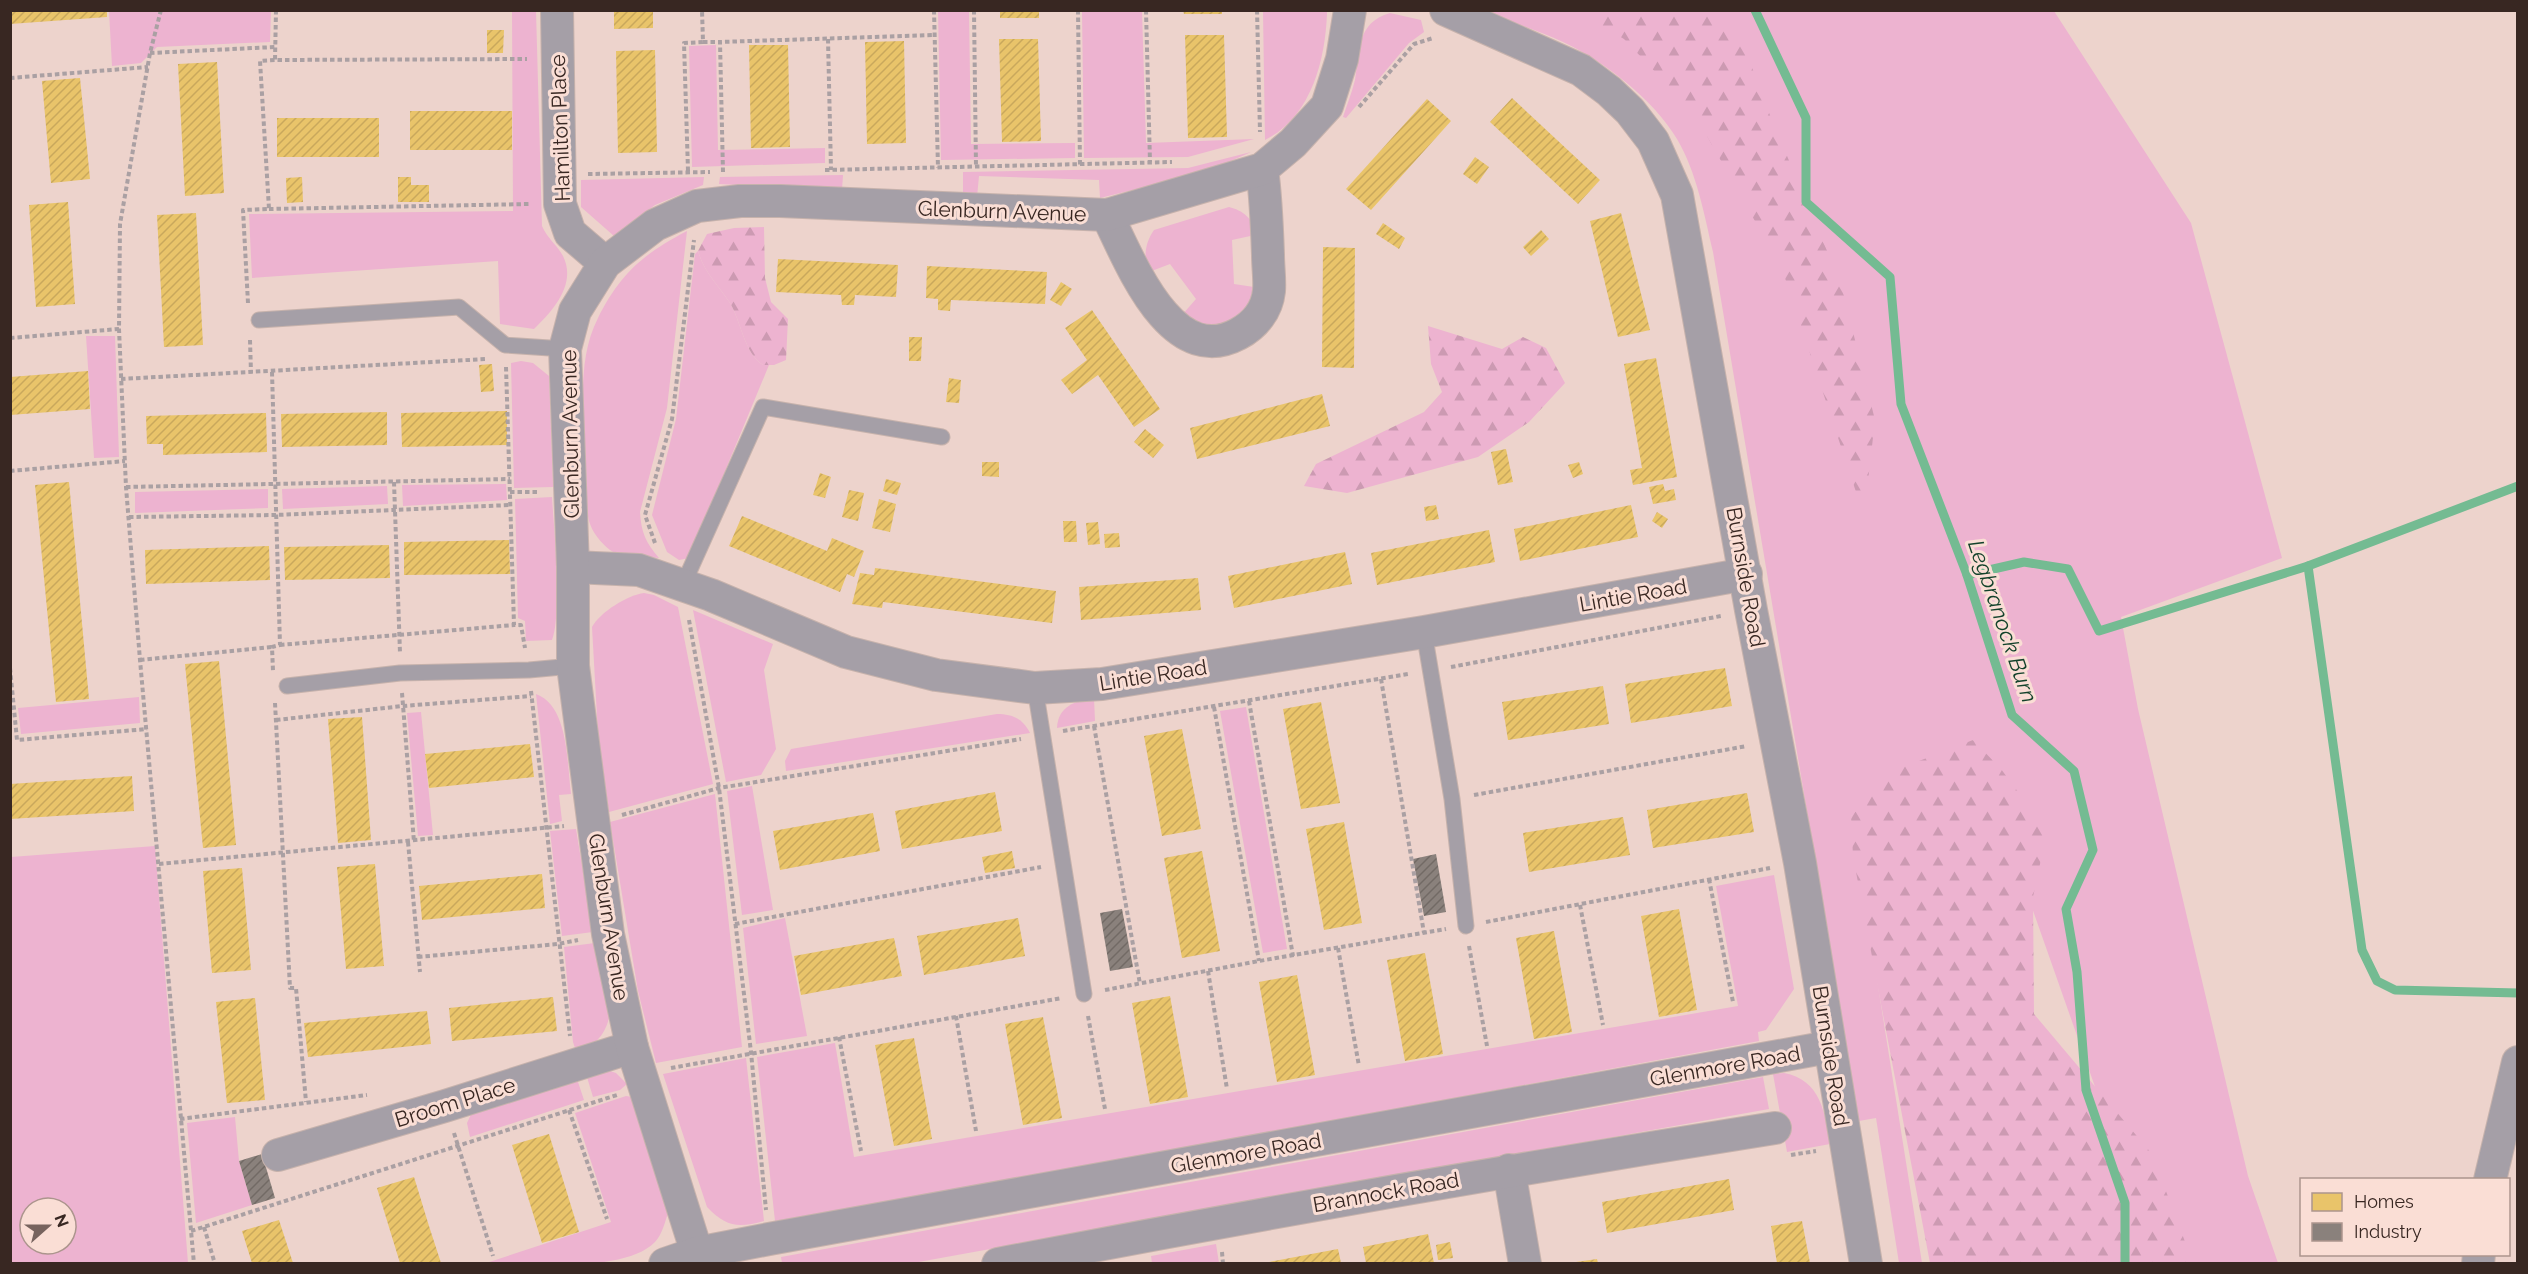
<svg xmlns="http://www.w3.org/2000/svg" width="2528" height="1274" font-family="Raleway,sans-serif">
	<style>
		.grass { fill: #edb3d0; fill-rule: evenodd }
		.forest { fill: url(#forest-firs) }
		.homes { fill: url(#homes-hatch) }
		.industry { fill: url(#industry-hatch) }
		.lines { fill: none; stroke-linecap: round; stroke-linejoin: round }
		.stream { stroke: #74bb92; stroke-width: 9 }
		.service-casing { stroke: #c6b2ac; stroke-width: 17 }
		.minor-casing { stroke: #c6b2ac; stroke-width: 34 }
		.path { stroke: #aaa0a3; stroke-width: 4; stroke-dasharray: 4.5 3; stroke-linecap: butt }
		.service { stroke: #a59fa7; stroke-width: 15 }
		.minor { stroke: #a59fa7; stroke-width: 32 }
		.labels { text-anchor: middle; dominant-baseline: central; stroke-width: 6; stroke-linejoin: round; paint-order: stroke }
		.street-label { font-size: 21px; fill: #382722; stroke: #faded5 }
		.water-label { font-size: 22px; font-style: italic; fill: #13422b; stroke: #faded5 }
	</style>
	<defs>
		<pattern id="forest-firs" width="22" height="20" patternUnits="userSpaceOnUse" patternTransform="scale(1.5)"><rect width="22" height="20" fill="#edb3d0"/><path d="M5 1l3.5 6h-7zM16 11l3.5 6h-7z" fill="#cc9ab2"/></pattern>
		<pattern id="homes-hatch" width="6" height="6" patternUnits="userSpaceOnUse" patternTransform="scale(1.5)"><rect width="6" height="6" fill="#e9c46a"/><path d="M-1 1l2-2M0 6l6-6M5 7l2-2" fill="none" stroke="#c9a85c"/></pattern>
		<pattern id="industry-hatch" width="6" height="6" patternUnits="userSpaceOnUse" patternTransform="scale(1.5)"><rect width="6" height="6" fill="#8a817c"/><path d="M-1 1l2-2M0 6l6-6M5 7l2-2" fill="none" stroke="#726a65"/></pattern>
	</defs>
	<rect width="100%" height="100%" fill="#edd3cc"/>
	<g class="grass">
		<path d="M109,11H271L270,42L157,47L141,63L112,66Z"/>
		<path d="M512,11H536L542,226C547,238 557,245 563,256C577,284 553,311 534,329L500,324L498,261L252,278L249,214L513,211Z"/>
		<path d="M938,11H969L971,144L1075,143V158L941,160Z"/>
		<path d="M1082,11H1142L1146,143L1254,139L1188,157L1084,158Z"/>
		<path d="M1263,11H1327V14C1325,61 1311,117 1265,140Z"/>
		<path d="M1481,11H2054L2191,223L2282,558L2121,617L2138,709L2248,1176L2278,1263H2157L1973,740L1851,816L1922,1263H1899L1876,1118L1859,1121L1713,252C1704,214 1697,173 1677,139C1654,100 1604,61 1563,42C1537,30 1508,21 1481,11Z"/>
		<path d="M1390,13L1421,20L1424,32L1409,43L1346,118L1343,117C1347,105 1352,92 1355,80C1360,51 1356,23 1390,13Z"/>
		<path d="M716,45L718,150L825,148V163L692,167L689,46Z"/>
		<path d="M1251,152L1206,172L1100,198L1099,180L979,176L977,197L963,195V172L1188,168Z"/>
		<path d="M843,175L842,190L719,184L720,177Z"/>
		<path d="M704,177L703,185L655,205L614,236L581,207V180Z"/>
		<path d="M1229,207C1242,210 1255,219 1255,235L1232,240L1234,284L1254,287C1248,312 1231,333 1203,326C1196,324 1188,318 1182,315L1196,299L1170,264L1149,272C1143,257 1145,243 1154,230Z"/>
		<path d="M687,231L667,408L640,512C641,532 646,543 659,558C644,557 622,558 610,550C601,543 592,532 589,521C585,504 587,483 586,466C585,418 575,363 598,318C620,274 643,254 687,231Z"/>
		<path d="M698,251C704,272 718,285 730,303C741,321 744,353 763,365H769L689,558L679,560L667,552L652,515L676,419L695,254Z"/>
		<path d="M86,336H115L119,457L94,458Z"/>
		<path d="M521,361L533,363L549,376L553,487L514,488L511,363Z"/>
		<path d="M506,484L507,500L403,506L402,485Z"/>
		<path d="M387,486L388,504L283,509L282,489Z"/>
		<path d="M268,489V508L135,513V492Z"/>
		<path d="M552,497C554,528 562,615 552,640L526,641L525,621L518,618L515,499Z"/>
		<path d="M644,593L654,595L678,607L713,784L609,812L598,734L592,627C600,612 628,595 644,593Z"/>
		<path d="M693,610L773,644L764,670L776,749L761,775L726,782Z"/>
		<path d="M536,694C569,706 567,764 571,794L559,795L562,821L550,824Z"/>
		<path d="M139,697L140,723L21,734L18,708Z"/>
		<path d="M1094,698L1095,721L1057,728C1058,706 1075,701 1094,698Z"/>
		<path d="M1246,707L1287,949L1263,953L1220,711Z"/>
		<path d="M421,712L433,835L418,836L407,713Z"/>
		<path d="M997,714C1013,714 1023,719 1030,733L786,771L785,761L791,749Z"/>
		<path d="M752,786L773,910L742,915L727,791Z"/>
		<path d="M715,794L742,1047L656,1063L638,991L610,822Z"/>
		<path d="M576,829L593,932L562,936L550,831Z"/>
		<path d="M155,846L188,1263H11V857ZM30,1208H66V1244H30Z"/>
		<path d="M1774,875L1794,989L1766,1030L1758,1032L1759,1041L1145,1156L775,1221L757,1057L835,1043L854,1157L1738,1006L1716,886Z"/>
		<path d="M785,918L807,1036L756,1044L743,928Z"/>
		<path d="M595,943L609,1018C604,1037 595,1045 576,1051L573,1042L564,947Z"/>
		<path d="M746,1058L764,1221C738,1228 726,1227 707,1207L663,1074Z"/>
		<path d="M607,1070L616,1073L627,1084L620,1090L593,1097L586,1074Z"/>
		<path d="M1784,1073C1821,1080 1825,1113 1830,1144L1787,1152L1773,1074Z"/>
		<path d="M576,1076L584,1100L470,1137L467,1123L472,1112Z"/>
		<path d="M1763,1077L1769,1109L913,1263H782L781,1257Z"/>
		<path d="M626,1096L632,1097L668,1213C665,1222 662,1235 655,1242C624,1274 526,1263 483,1264L611,1222L575,1113Z"/>
		<path d="M235,1117L239,1161L252,1205L196,1223L187,1123Z"/>
		<path d="M1216,1244L1219,1263H1152L1151,1256Z"/>
	</g>
	<g class="forest">
		<path d="M1576,11H1701L1742,41L1771,118L1841,284L1875,420L1864,516L1782,269L1694,113L1624,39Z"/>
		<path d="M764,227L765,278L771,302L788,319L786,360L774,365H763C744,353 741,321 730,303C718,285 704,272 698,251L707,234L734,228Z"/>
		<path d="M1428,326L1502,349L1523,337L1546,348L1565,383L1529,422L1478,457L1347,493L1304,486L1316,464L1424,412L1442,392L1431,364Z"/>
		<path d="M1973,740L2001,769L2047,831L2033,897L2034,1014L2152,1154L2193,1263H1930L1853,856L1851,816L1901,768Z"/>
	</g>
	<g class="homes">
		<path d="M10,10H107V17L10,24Z"/>
		<path d="M614,10H653V28L614,29Z"/>
		<rect x="1000" y="10" width="39" height="8"/>
		<path d="M1183,10H1222V14H1184Z"/>
		<path d="M487,30H504L503,53H487Z"/>
		<path d="M1185,35H1224L1227,137L1188,138Z"/>
		<path d="M999,39H1038L1041,141L1002,142Z"/>
		<path d="M904,41L906,143L867,144L865,42Z"/>
		<path d="M749,45H788L790,147L751,148Z"/>
		<path d="M655,50L657,152L618,153L616,51Z"/>
		<path d="M217,62L224,193L185,196L178,64Z"/>
		<path d="M80,78L90,179L51,183L42,81Z"/>
		<path d="M1512,98L1600,180L1578,204L1490,122Z"/>
		<path d="M1427,99L1451,121L1371,210L1346,189Z"/>
		<rect x="410" y="111" width="102" height="39"/>
		<rect x="277" y="118" width="102" height="39"/>
		<path d="M1475,157L1489,167L1477,184L1463,174Z"/>
		<path d="M302,177L303,202L287,203L286,178Z"/>
		<path d="M398,177H411V185H429V202H398Z"/>
		<path d="M68,202L75,304L36,307L29,205Z"/>
		<path d="M196,213L203,345L164,347L157,215Z"/>
		<path d="M1621,213L1650,330L1618,337L1590,221Z"/>
		<path d="M1383,223L1405,238L1399,249L1376,234Z"/>
		<path d="M1541,230L1549,239L1531,256L1523,247Z"/>
		<path d="M1323,247L1355,248L1354,368L1322,367Z"/>
		<path d="M778,259L898,265L896,297L855,295L854,305H842L841,295L776,292Z"/>
		<path d="M927,266L1047,272L1045,304L951,300L950,311L938,310V299L926,298Z"/>
		<path d="M1061,282L1072,289L1061,306L1050,300Z"/>
		<path d="M1092,310L1160,409L1134,427L1098,375L1072,394L1061,380L1087,360L1065,328Z"/>
		<path d="M909,337H922L921,361H909Z"/>
		<path d="M1656,358L1677,477L1633,485L1630,470L1642,468L1624,364Z"/>
		<path d="M492,364L494,391L481,392L479,365Z"/>
		<path d="M88,371L90,409L10,415V377Z"/>
		<path d="M949,378L961,380L959,403L946,402Z"/>
		<path d="M1322,394L1330,426L1197,459L1190,428Z"/>
		<path d="M507,411V445L402,447L401,413Z"/>
		<path d="M387,412V445L282,447L281,414Z"/>
		<path d="M266,413L267,452L163,455V444H147L146,416Z"/>
		<path d="M1145,429L1164,445L1153,458L1134,442Z"/>
		<path d="M1506,449L1513,482L1498,485L1491,452Z"/>
		<path d="M982,462H999V477L982,476Z"/>
		<path d="M1579,462L1583,474L1573,478L1568,465Z"/>
		<path d="M820,473L831,477L825,498L813,495Z"/>
		<path d="M886,479L901,483L897,495L883,491Z"/>
		<path d="M69,482L89,699L56,702L35,485Z"/>
		<path d="M1663,484L1665,491L1674,489L1676,500L1653,504L1649,487Z"/>
		<path d="M849,490L864,493L858,521L842,517Z"/>
		<path d="M879,499L896,504L890,532L872,528Z"/>
		<path d="M1436,505L1439,519L1426,521L1424,507Z"/>
		<path d="M1631,505L1638,537L1520,561L1514,529Z"/>
		<path d="M1657,512L1668,519L1662,528L1652,521Z"/>
		<path d="M742,516L827,551L832,538L864,551L854,577L847,574L840,592L729,546Z"/>
		<path d="M1063,521H1076L1077,542H1064Z"/>
		<path d="M1098,522L1100,544L1088,545L1086,523Z"/>
		<path d="M1489,530L1495,562L1377,585L1371,553Z"/>
		<path d="M1119,533L1120,547L1105,548L1104,534Z"/>
		<path d="M509,540L510,574L404,575V542Z"/>
		<path d="M389,545L390,578L285,580L284,547Z"/>
		<path d="M269,546L270,580L146,584L145,550Z"/>
		<path d="M1345,552L1352,584L1234,608L1228,576Z"/>
		<path d="M875,568L1056,591L1052,623L883,602L882,608L852,604L860,573L874,575Z"/>
		<path d="M1198,578L1201,610L1081,620L1079,587Z"/>
		<path d="M219,661L236,845L203,848L185,664Z"/>
		<path d="M1725,668L1732,706L1631,723L1625,684Z"/>
		<path d="M1603,686L1609,724L1508,740L1502,702Z"/>
		<path d="M1321,702L1340,803L1301,809L1283,709Z"/>
		<path d="M362,717L371,840L338,843L328,719Z"/>
		<path d="M1182,729L1201,829L1162,836L1144,736Z"/>
		<path d="M530,744L534,777L429,788L425,754Z"/>
		<path d="M132,776L134,811L10,819V784Z"/>
		<path d="M995,792L1002,831L902,849L895,811Z"/>
		<path d="M1747,793L1754,832L1653,848L1647,810Z"/>
		<path d="M873,813L880,851L780,870L773,831Z"/>
		<path d="M1623,817L1630,855L1529,872L1523,833Z"/>
		<path d="M1344,822L1362,923L1324,930L1306,829Z"/>
		<path d="M1012,851L1015,868L985,873L982,857Z"/>
		<path d="M1202,851L1220,951L1182,958L1164,858Z"/>
		<path d="M375,864L384,966L346,969L337,867Z"/>
		<path d="M242,868L251,970L212,973L203,871Z"/>
		<path d="M542,874L545,908L422,920L419,886Z"/>
		<path d="M1679,909L1697,1010L1659,1017L1641,916Z"/>
		<path d="M1018,918L1025,956L924,975L917,936Z"/>
		<path d="M1554,931L1572,1032L1534,1039L1516,938Z"/>
		<path d="M894,938L902,976L801,995L794,956Z"/>
		<path d="M1425,953L1443,1054L1405,1061L1387,960Z"/>
		<path d="M1297,975L1315,1075L1277,1082L1259,982Z"/>
		<path d="M1170,996L1188,1097L1150,1104L1132,1003Z"/>
		<path d="M553,997L557,1031L452,1041L449,1008Z"/>
		<path d="M255,998L265,1100L227,1103L216,1002Z"/>
		<path d="M427,1011L431,1044L308,1057L304,1023Z"/>
		<path d="M1043,1017L1062,1118L1023,1125L1005,1024Z"/>
		<path d="M914,1038L932,1139L894,1146L875,1045Z"/>
		<path d="M549,1134L579,1232L542,1243L512,1145Z"/>
		<path d="M414,1177L429,1226L441,1263H400L392,1237L377,1188Z"/>
		<path d="M1729,1179L1734,1210L1607,1233L1602,1202Z"/>
		<path d="M279,1220L293,1263H252L242,1231Z"/>
		<path d="M1802,1221L1810,1263H1777L1771,1226Z"/>
		<path d="M1428,1234L1434,1263H1366L1363,1247Z"/>
		<path d="M1450,1242L1453,1258L1438,1260L1436,1245Z"/>
		<path d="M1338,1249L1341,1263H1269V1262Z"/>
		<path d="M1597,1259L1598,1263H1576V1262Z"/>
	</g>
	<g class="industry">
		<path d="M1436,854L1446,912L1424,916L1413,859Z"/>
		<path d="M1122,909L1133,967L1110,971L1100,913Z"/>
		<path d="M262,1154L275,1198L252,1205L239,1161Z"/>
	</g>
	<g class="lines">
		<g class="stream">
			<path d="M1755,10L1806,118V202L1890,277L1901,404L1967,575L2012,715L2074,771L2093,850L2066,909L2077,972L2086,1090L2125,1203V1264"/>
			<path d="M2308,566L2362,950L2377,981L2395,990L2518,993"/>
			<path d="M1967,575L2024,562L2068,569L2099,631L2308,566L2518,486"/>
		</g>
		<g class="service-casing">
			<g id="service">
				<path d="M259,320L459,307L505,345L565,349"/>
				<path d="M683,585L763,407L942,437"/>
				<path d="M1424,632L1452,799L1466,926"/>
				<path d="M287,686L400,673L529,670L573,666"/>
				<path d="M1035,688L1084,994"/>
			</g>
		</g>
		<g class="minor-casing">
			<g id="minor">
				<path d="M557,10L560,204L570,233L605,263"/>
				<path d="M1446,10L1581,70L1609,91L1630,111L1653,141L1677,195L1751,610L1800,863L1866,1264"/>
				<path d="M1107,215C1130,261 1171,370 1238,334C1255,325 1267,310 1269,291C1270,280 1268,267 1268,255C1267,226 1266,197 1262,169"/>
				<path d="M573,567L639,570L711,595L846,652L936,675L1035,688L1102,684L1424,632L1746,574"/>
				<path d="M278,1155L445,1106L632,1047"/>
				<path d="M1509,1170L1525,1264"/>
				<path d="M2490,1180L2518,1062"/>
				<path d="M697,1253L632,1047L608,934L573,666V567L565,349L575,311L605,263L655,225L697,206L740,201H780L1107,215L1262,169L1293,143L1327,106L1342,59L1350,10"/>
				<path d="M665,1264L697,1253L769,1239L1829,1047"/>
				<path d="M998,1264C1257,1214 1515,1169 1775,1128"/>
				<path d="M2478,1264L2479,1254"/>
			</g>
		</g>
		<g class="path">
			<path d="M161,10L150,53L120,224L119,329L126,487L140,660L194,1264"/>
			<path d="M276,10L275,60L527,59"/>
			<path d="M934,10L938,168"/>
			<path d="M974,10L976,167"/>
			<path d="M1078,10L1080,165"/>
			<path d="M1146,10L1150,162"/>
			<path d="M1257,10L1260,132"/>
			<path d="M828,39L831,170"/>
			<path d="M703,42H720"/>
			<path d="M150,53L275,47"/>
			<path d="M10,78L148,67"/>
			<path d="M1359,107L1414,44L1433,38"/>
			<path d="M825,170L1172,162"/>
			<path d="M688,171L684,43L703,42L702,10"/>
			<path d="M723,172L720,42L934,35"/>
			<path d="M588,174L710,172"/>
			<path d="M269,209L529,204"/>
			<path d="M248,303L243,210L269,209L260,61L275,60"/>
			<path d="M10,338L119,329"/>
			<path d="M250,340L251,373"/>
			<path d="M506,367L514,625H521L525,648"/>
			<path d="M272,372L280,645L272,647L273,671"/>
			<path d="M121,379L486,359"/>
			<path d="M10,471L125,461"/>
			<path d="M394,482L400,653"/>
			<path d="M126,487L510,479"/>
			<path d="M510,492H539"/>
			<path d="M129,517L276,515L510,505"/>
			<path d="M655,543L645,515L672,419L694,240"/>
			<path d="M689,620L719,788L751,1052L766,1210"/>
			<path d="M280,645L514,625"/>
			<path d="M140,660L272,647"/>
			<path d="M1451,667L1721,616"/>
			<path d="M10,668L17,740L147,729"/>
			<path d="M1381,679L1424,933"/>
			<path d="M531,691L570,1036"/>
			<path d="M402,693L414,842"/>
			<path d="M1249,701L1293,956"/>
			<path d="M275,703L290,988H296L306,1102"/>
			<path d="M1214,707L1259,961"/>
			<path d="M276,720L403,706L531,696"/>
			<path d="M1094,726L1140,984"/>
			<path d="M1063,731L1408,674"/>
			<path d="M1474,795L1747,746"/>
			<path d="M622,815L719,788L1021,739"/>
			<path d="M408,842L420,972"/>
			<path d="M159,864L564,826"/>
			<path d="M1709,879L1733,1002"/>
			<path d="M1580,905L1603,1025"/>
			<path d="M1486,922L1770,868"/>
			<path d="M735,924L1041,867"/>
			<path d="M1469,946L1487,1046"/>
			<path d="M1338,948L1359,1066"/>
			<path d="M418,957L558,944L578,940"/>
			<path d="M1208,971L1227,1089"/>
			<path d="M1105,990L1259,961L1446,929"/>
			<path d="M956,1016L976,1131"/>
			<path d="M1088,1016L1105,1109"/>
			<path d="M839,1037L861,1151"/>
			<path d="M671,1068L1062,998"/>
			<path d="M569,1110L607,1219"/>
			<path d="M180,1119L367,1095"/>
			<path d="M454,1133L493,1256"/>
			<path d="M1791,1155L1816,1151"/>
			<path d="M204,1227L215,1264"/>
			<path d="M191,1231L617,1095"/>
			<path d="M1222,1252L1223,1264"/>
		</g>
		<use href="#service" class="service"/>
		<use href="#minor" class="minor"/>
	</g>
	<g class="labels">
		<g class="street-label">
			<text transform="translate(560 128) rotate(-92)">Hamilton Place</text>
			<text transform="translate(1002 211) rotate(2)">Glenburn Avenue</text>
			<text transform="translate(570 434) rotate(-91)">Glenburn Avenue</text>
			<text transform="translate(1746 577) rotate(80)">Burnside Road</text>
			<text transform="translate(1633 595) rotate(-10)">Lintie Road</text>
			<text transform="translate(1153 675) rotate(-9)">Lintie Road</text>
			<text transform="translate(609 917) rotate(81)">Glenburn Avenue</text>
			<text transform="translate(1831 1056) rotate(81)">Burnside Road</text>
			<text transform="translate(1725 1066) rotate(-10)">Glenmore Road</text>
			<text transform="translate(455 1102) rotate(-17)">Broom Place</text>
			<text transform="translate(1246 1153) rotate(-10)">Glenmore Road</text>
			<text transform="translate(1386 1192) rotate(-10)">Brannock Road</text>
		</g>
		<g class="water-label">
			<text transform="translate(2003 621) rotate(71)">Legbranock Burn</text>
		</g>
	</g>
	<rect width="2528" height="1274" fill="none" stroke="#382722" stroke-width="24"/>
	<rect x="2300" y="1178" width="210" height="78" fill="#faded5" stroke="#ac958d" stroke-width="1.5"/>
	<rect x="2312" y="1193" width="30" height="18" fill="#e9c46a" stroke="#ac958d" stroke-width="1.5"/>
	<text x="2354" y="1208" font-size="18" fill="#382722">Homes</text>
	<rect x="2312" y="1223" width="30" height="18" fill="#8a817c" stroke="#ac958d" stroke-width="1.5"/>
	<text x="2354" y="1238" font-size="18" fill="#382722">Industry</text>
	<g transform="translate(48 1226) rotate(69)"><circle r="28" fill="#faded5" stroke="#ac958d" stroke-width="1.5"/>
	<path d="M0-4.5L10 22L0 15L-10 22Z" fill="#77635e"/>
	<text y="-9" font-size="16" font-weight="bold" text-anchor="middle" fill="#382722">N</text>
	</g>
</svg>
